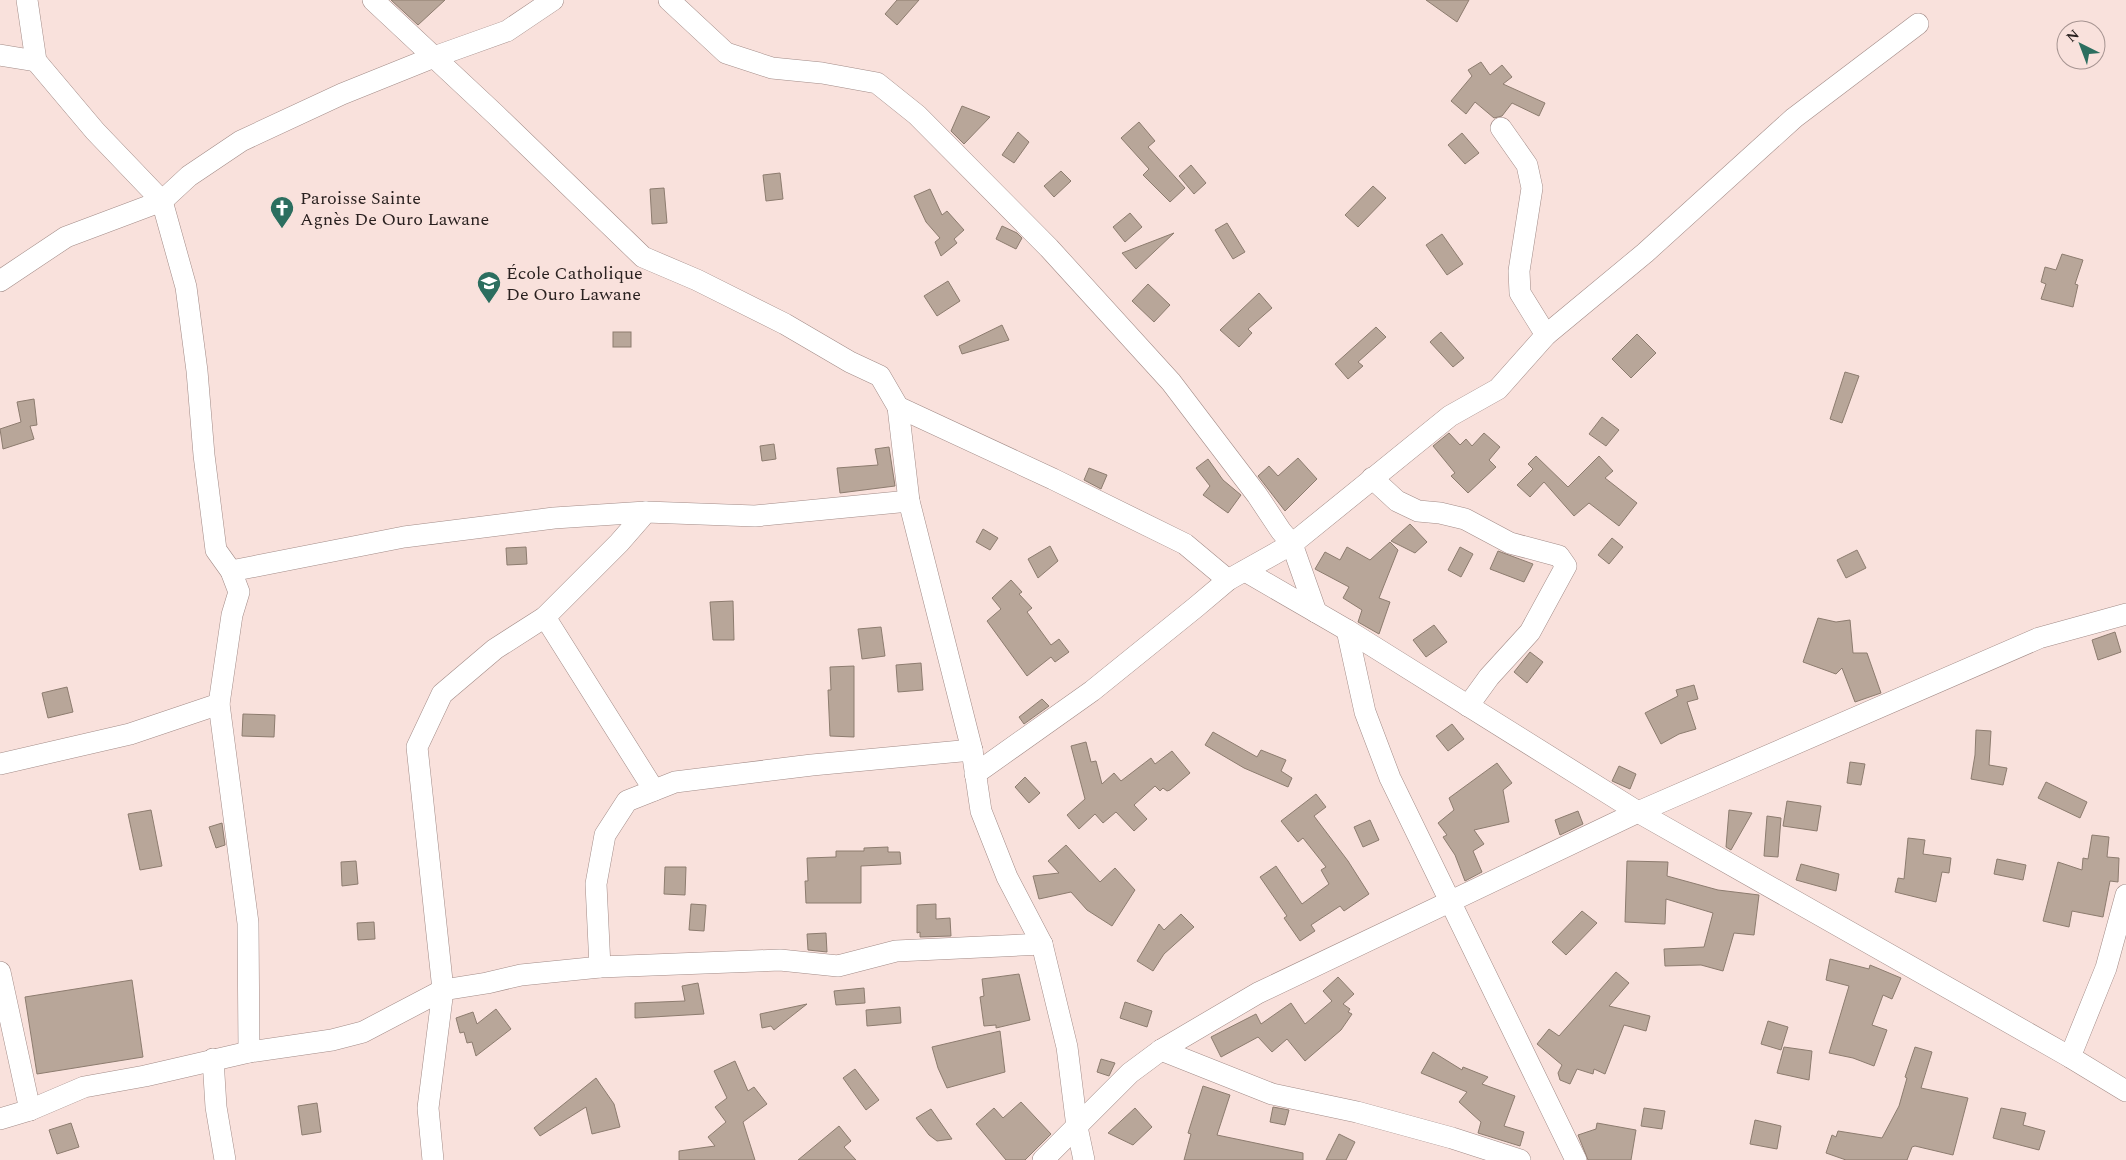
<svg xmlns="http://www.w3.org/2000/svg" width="2126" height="1160" font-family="Spectral,serif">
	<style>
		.building { fill: #b8a699; stroke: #8d7c6f }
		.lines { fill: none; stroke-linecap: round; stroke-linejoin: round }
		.minor-casing { stroke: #a28b87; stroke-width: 22 }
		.minor { stroke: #fff; stroke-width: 21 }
		.labels { text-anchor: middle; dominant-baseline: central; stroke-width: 4; stroke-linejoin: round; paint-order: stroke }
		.poi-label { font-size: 18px; fill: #2a2120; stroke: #f9e1dc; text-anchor: start }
	</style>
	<rect width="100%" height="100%" fill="#f9e1dc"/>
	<g class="building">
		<path d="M391,0H445L418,25Z"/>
		<path d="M897,0H919L897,25L885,14Z"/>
		<path d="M1426,0H1469L1457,22Z"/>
		<path d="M1481,62L1490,75L1502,65L1512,77L1503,84L1545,103L1539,116L1512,103L1502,116L1494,118L1475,102L1466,114L1451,101L1472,76L1468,70Z"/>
		<path d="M962,106L990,117L964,144L951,131Z"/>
		<path d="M1139,122L1155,141L1148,147L1185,188L1170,202L1143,175L1149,169L1121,138Z"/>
		<path d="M1018,132L1029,142L1014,163L1002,155Z"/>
		<path d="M1462,133L1479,153L1465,164L1448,145Z"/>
		<path d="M1191,165L1206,183L1194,194L1179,176Z"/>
		<path d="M1061,171L1071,181L1054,197L1044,186Z"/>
		<path d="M780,173L783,199L766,201L763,175Z"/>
		<path d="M1373,186L1386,198L1358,227L1345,215Z"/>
		<path d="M664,188L667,223L652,224L650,189Z"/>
		<path d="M930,189L942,215L947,211L964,230L954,239L957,243L941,256L935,242L940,238L926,222L914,196Z"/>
		<path d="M1130,213L1142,227L1125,242L1113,227Z"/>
		<path d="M1227,223L1245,252L1233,259L1215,230Z"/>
		<path d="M1002,226L1017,233L1022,238L1016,249L996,239Z"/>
		<path d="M1174,233L1136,269L1122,253Z"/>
		<path d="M1442,234L1463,264L1447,275L1426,245Z"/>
		<path d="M2062,254L2083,260L2075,284L2078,285L2073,307L2041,299L2046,284L2041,282L2045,267L2056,270Z"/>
		<path d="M948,281L960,301L937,316L924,296Z"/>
		<path d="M1148,284L1170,305L1154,322L1132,301Z"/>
		<path d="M1259,293L1272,308L1248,329L1252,333L1239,347L1220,330Z"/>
		<path d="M1002,325L1009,340L962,354L959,346Z"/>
		<path d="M1376,327L1386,337L1358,362L1363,366L1348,379L1335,364Z"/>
		<rect x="613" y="332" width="18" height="15"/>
		<path d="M1441,332L1464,358L1453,367L1430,342Z"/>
		<path d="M1637,334L1656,353L1631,378L1612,359Z"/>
		<path d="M1845,372L1859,376L1842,423L1830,419Z"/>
		<path d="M34,399L37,425L30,426L34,439L3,449L0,429L21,422L17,402Z"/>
		<path d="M1602,417L1619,430L1606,446L1589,434Z"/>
		<path d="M1449,433L1460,445L1466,439L1472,446L1484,433L1500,447L1489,460L1496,467L1468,493L1451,476L1455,473L1433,446Z"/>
		<path d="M774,444L776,459L762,461L760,446Z"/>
		<path d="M889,447L895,486L840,493L837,468L878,465L875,449Z"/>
		<path d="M1536,456L1568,487L1599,456L1613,471L1605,478L1637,503L1619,526L1589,503L1574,516L1544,482L1530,497L1517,485L1533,469L1528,464Z"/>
		<path d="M1298,458L1317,479L1285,511L1258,476L1269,466L1278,476Z"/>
		<path d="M1208,459L1223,480L1241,495L1228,513L1203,495L1210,486L1196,468Z"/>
		<path d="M1089,468L1107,475L1101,489L1084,480Z"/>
		<path d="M1410,524L1427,542L1415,553L1391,541Z"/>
		<path d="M983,529L998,538L990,550L976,542Z"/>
		<path d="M1612,538L1623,547L1609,564L1598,555Z"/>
		<path d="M1390,542L1398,550L1379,598L1390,602L1379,634L1358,622L1362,610L1343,598L1349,587L1315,569L1325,552L1340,560L1347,547L1370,560Z"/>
		<path d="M1050,546L1058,561L1038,578L1028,559Z"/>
		<path d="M526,547L527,564L507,565L506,548Z"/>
		<path d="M1460,547L1473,554L1461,577L1448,570Z"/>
		<path d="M1857,550L1866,568L1846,578L1837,560Z"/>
		<path d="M1498,551L1533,564L1524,582L1490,569Z"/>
		<path d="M1011,580L1022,592L1019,594L1032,608L1027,612L1051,645L1059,639L1069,652L1055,662L1051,657L1027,676L987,621L1001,609L992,598Z"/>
		<path d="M733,601L734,640H713L710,602Z"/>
		<path d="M1818,618L1836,622L1850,620L1853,653H1867L1881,693L1855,702L1842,668L1836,674L1803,662Z"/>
		<path d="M1434,625L1447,642L1426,657L1413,640Z"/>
		<path d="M881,627L885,656L862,659L858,629Z"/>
		<path d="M2115,632L2121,652L2098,660L2092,640Z"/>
		<path d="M1530,652L1543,662L1527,683L1514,672Z"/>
		<path d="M921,663L923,690L898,692L896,665Z"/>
		<path d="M854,666V737L830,736L828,690H831L830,667Z"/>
		<path d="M1694,685L1698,699L1687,702L1696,729L1679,734L1661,744L1645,713L1678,696L1676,690Z"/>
		<path d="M67,687L73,712L48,718L42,693Z"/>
		<path d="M1042,699L1049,706L1024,724L1019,717Z"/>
		<path d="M243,714L275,715L274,737L242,736Z"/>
		<path d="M1452,724L1464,739L1448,751L1436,736Z"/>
		<path d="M1976,730L1991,731L1989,765L2007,768L2003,785L1971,779L1975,755Z"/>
		<path d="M1213,732L1257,757L1261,750L1286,760L1281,771L1292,778L1288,787L1244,768L1205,745Z"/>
		<path d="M1086,742L1091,762L1096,761L1102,784L1114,773L1121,781L1151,758L1155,764L1172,751L1190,773L1170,790L1167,791L1163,788L1160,791L1155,786L1134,805L1147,819L1134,831L1116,812L1103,823L1095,814L1079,829L1067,815L1085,799L1071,746Z"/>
		<path d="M1850,762L1865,764L1861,785L1847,783Z"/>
		<path d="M1497,763L1512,783L1503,790L1509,822L1474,830L1484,844L1473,851L1482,872L1465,881L1455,855L1443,837L1447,835L1438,823L1454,810L1449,798Z"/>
		<path d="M1619,766L1636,774L1630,789L1612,781Z"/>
		<path d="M1025,777L1040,793L1029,803L1015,787Z"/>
		<path d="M2046,782L2087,802L2080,818L2038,798Z"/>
		<path d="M1316,794L1326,807L1314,816L1348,861L1369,894L1344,911L1340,906L1311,925L1315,931L1300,941L1284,918L1287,916L1260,877L1276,866L1302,904L1329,884L1321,870L1326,867L1303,838L1298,842L1281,821Z"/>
		<path d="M1787,801L1821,806L1817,831L1783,826Z"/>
		<path d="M151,810L162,866L140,870L128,814Z"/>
		<path d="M1729,810L1752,813L1731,850L1726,847Z"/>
		<path d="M1578,811L1583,824L1560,835L1555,820Z"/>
		<path d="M1767,816L1781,818L1778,857L1764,856Z"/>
		<path d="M1370,820L1379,840L1363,847L1354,827Z"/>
		<path d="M222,823L225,845L216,848L209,827Z"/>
		<path d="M2092,835L2109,837L2107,857L2119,858L2118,882L2110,881L2103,917L2072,911L2069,927L2043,921L2058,862L2082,870L2083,858L2088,859Z"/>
		<path d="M1908,838L1925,840L1923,854L1951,858L1949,873L1942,872L1936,902L1895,892L1898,878L1904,879Z"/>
		<path d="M1066,845L1100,882L1115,868L1135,890L1112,926L1087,910L1071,892L1039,899L1033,876L1059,873L1048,861Z"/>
		<path d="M888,847V852H900L901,864L861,866V903H806L805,881H808L807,858L836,857V851H864V848Z"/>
		<path d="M1997,859L2026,865L2023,880L1994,874Z"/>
		<path d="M356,861L358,884L342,886L341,862Z"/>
		<path d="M1627,861L1668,862L1667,876L1718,890L1759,895L1754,935L1734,933L1723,971L1701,965L1665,966L1664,949L1704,947L1713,913L1666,899L1665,924L1625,922Z"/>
		<path d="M1801,864L1839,874L1836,891L1796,880Z"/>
		<path d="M665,867H686L685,895L664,894Z"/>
		<path d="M691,904L706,905L704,931L689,930Z"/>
		<path d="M936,904V919L950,918L951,936L920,937V932L917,933V905Z"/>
		<path d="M1582,911L1597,923L1566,955L1552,942Z"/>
		<path d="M1181,914L1194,927L1164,954L1153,971L1137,961L1159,924L1164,930Z"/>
		<path d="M374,922L375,939L358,940L357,923Z"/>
		<path d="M826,933L827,952L808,950L807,934Z"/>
		<path d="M1830,959L1869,969L1870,965L1901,978L1892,999L1883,995L1872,1025L1887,1030L1874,1066L1853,1058L1829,1053L1849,986L1826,980Z"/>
		<path d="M1616,972L1629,983L1609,1006L1650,1016L1646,1031L1624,1025L1605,1074L1594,1069L1593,1074L1577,1069L1570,1084L1560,1080L1558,1073L1562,1065L1537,1044L1549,1029L1559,1036Z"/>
		<path d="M1019,974L1030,1020L996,1028V1025L984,1026L980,997L984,996L982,979Z"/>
		<path d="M1338,977L1354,994L1343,1004L1350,1009L1348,1012L1352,1014L1341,1030L1305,1061L1287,1039L1272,1052L1258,1037L1221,1057L1211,1037L1256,1014L1261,1024L1291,1003L1305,1024L1332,1001L1323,991Z"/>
		<path d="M132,980L143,1057L37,1074L25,997Z"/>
		<path d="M698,983L704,1014L635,1018V1003L685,1001L682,986Z"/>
		<path d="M864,988L865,1003L836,1005L834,991Z"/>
		<path d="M1125,1002L1152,1011L1147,1027L1120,1018Z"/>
		<path d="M807,1004L774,1030L771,1026L762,1028L760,1014Z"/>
		<path d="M900,1007L901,1023L867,1026L866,1010Z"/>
		<path d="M496,1009L511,1029L476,1056L472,1042L467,1043L464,1032L460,1033L456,1018L473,1012L477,1024Z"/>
		<path d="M1768,1021L1788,1027L1781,1050L1761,1044Z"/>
		<path d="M1000,1031L1005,1072L947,1088L938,1068L932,1047Z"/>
		<path d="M1784,1047L1812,1051L1809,1080L1777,1073Z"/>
		<path d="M1915,1047L1932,1052L1921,1088L1968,1098L1953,1155L1915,1146L1912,1147L1907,1160H1846L1826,1153L1832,1135L1836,1137L1838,1131L1882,1138L1899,1106L1907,1078L1905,1077Z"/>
		<path d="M1433,1052L1462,1070L1463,1067L1488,1077L1482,1084L1515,1096L1504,1126L1524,1132L1520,1146L1478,1133L1481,1122L1459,1102L1467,1092L1421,1073Z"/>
		<path d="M1101,1059L1115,1063L1109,1076L1097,1072Z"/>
		<path d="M735,1061L748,1091L754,1087L767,1104L743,1122L755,1160H679V1151L715,1146L708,1137L726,1122L715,1107L727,1098L714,1071Z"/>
		<path d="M855,1069L879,1100L866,1110L843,1078Z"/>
		<path d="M596,1078L614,1104L620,1127L592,1134L586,1107L540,1136L534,1128Z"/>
		<path d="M1203,1086L1230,1095L1217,1135L1303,1153V1160H1184L1191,1134L1188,1133Z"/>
		<path d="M1021,1102L1051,1134L1025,1160H1006L976,1124L994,1108L1003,1118Z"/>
		<path d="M317,1103L321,1132L302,1135L298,1106Z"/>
		<path d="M1273,1107L1289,1110L1285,1125L1270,1122Z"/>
		<path d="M1135,1108L1152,1127L1133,1145L1108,1133Z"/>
		<path d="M1644,1108L1665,1111L1662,1129L1641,1126Z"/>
		<path d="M2001,1108L2026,1113L2023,1125L2045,1131L2039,1150L1993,1138Z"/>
		<path d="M931,1109L952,1139L937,1141L929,1135L916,1118Z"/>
		<path d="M1755,1120L1781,1126L1777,1149L1750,1144Z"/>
		<path d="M71,1123L79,1147L57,1154L49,1130Z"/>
		<path d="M1597,1123L1636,1130L1631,1160H1588L1578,1135L1596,1129Z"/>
		<path d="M839,1126L851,1141L844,1147L856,1160H798Z"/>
		<path d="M1339,1134L1355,1142L1346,1160H1326Z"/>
	</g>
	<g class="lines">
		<g class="minor-casing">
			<g id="minor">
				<path d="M27,0L36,61L95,131L162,201L186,287L197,371L204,455L216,550L231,571L239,592L232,615L219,704L248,923L249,1052"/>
				<path d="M373,0L496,115L643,257L697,280L785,324L850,362L880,376L898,407L909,501L972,750L981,811L1007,877L1042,944L1067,1047L1077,1127L1084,1160"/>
				<path d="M669,0L726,53L772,68L822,73L877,83L917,115L1049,248L1171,382L1257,495L1281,531L1292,544L1316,612"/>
				<path d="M0,55L36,61"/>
				<path d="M1501,128L1527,165L1532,188L1519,271L1520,293L1546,335"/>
				<path d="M0,281L66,237L162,201L189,176L241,141L342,94L434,57L507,31L553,0"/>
				<path d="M898,407L1053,479L1185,544L1228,580"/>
				<path d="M1372,478L1397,501L1418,511L1440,513L1465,519L1510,543L1559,556L1566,566L1530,632L1489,677L1468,706"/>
				<path d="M231,571L404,537L554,518L646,512"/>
				<path d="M1245,571L1347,630L1638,812L2070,1057L2126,1091"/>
				<path d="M545,617L654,790"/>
				<path d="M1347,630L1365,712L1390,778L1576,1160"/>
				<path d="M0,764L130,734L219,704"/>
				<path d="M975,774L1092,691L1196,607L1228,580L1292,544L1450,416L1498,389L1546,335L1645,253L1794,118L1918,24"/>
				<path d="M600,967L596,884L605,835L627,801L675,782L812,765L972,750"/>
				<path d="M0,972L30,1110"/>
				<path d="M1161,1050L1272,1094L1357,1112L1452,1138L1520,1160"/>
				<path d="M2070,1057L2106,968L2126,895"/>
				<path d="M213,1059L216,1107L225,1160"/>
				<path d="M0,1119L30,1110L84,1087L145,1076L249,1052L332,1040L363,1032L443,990L487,983L521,975L600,967L780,960L838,966L896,951L1042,944"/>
				<path d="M433,1160L428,1108L443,990L417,747L442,694L495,649L545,617L619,543L646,512L755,516L909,501"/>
				<path d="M1043,1160L1130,1073L1161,1050L1258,993L1638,812L2039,638L2126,614"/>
			</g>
		</g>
		<use href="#minor" class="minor"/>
	</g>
	<defs>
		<g id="church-pin" transform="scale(1.25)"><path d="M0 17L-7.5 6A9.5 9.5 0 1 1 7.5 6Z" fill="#2c6e5f" stroke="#f9e1dc"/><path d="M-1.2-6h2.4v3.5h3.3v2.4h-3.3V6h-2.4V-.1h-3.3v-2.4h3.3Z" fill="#fff"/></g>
		<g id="school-pin" transform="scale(1.25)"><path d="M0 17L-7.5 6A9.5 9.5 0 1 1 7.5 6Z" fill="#2c6e5f" stroke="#f9e1dc"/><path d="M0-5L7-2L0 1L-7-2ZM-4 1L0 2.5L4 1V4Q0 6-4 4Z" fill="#fff"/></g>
	</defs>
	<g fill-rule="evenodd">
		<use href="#church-pin" x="282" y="208"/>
		<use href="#school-pin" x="489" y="283"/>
	</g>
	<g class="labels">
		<g class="poi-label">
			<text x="300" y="198">Paroisse Sainte<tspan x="300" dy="21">Agnès De Ouro Lawane</tspan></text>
			<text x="506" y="273">École Catholique<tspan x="506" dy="21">De Ouro Lawane</tspan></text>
		</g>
	</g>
	<g transform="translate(2081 45) rotate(318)"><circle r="24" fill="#f9e1dc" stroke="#a69491"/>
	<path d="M0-4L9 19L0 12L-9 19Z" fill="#2c6e5f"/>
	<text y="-8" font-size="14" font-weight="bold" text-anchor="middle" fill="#2a2120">N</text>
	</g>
</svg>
